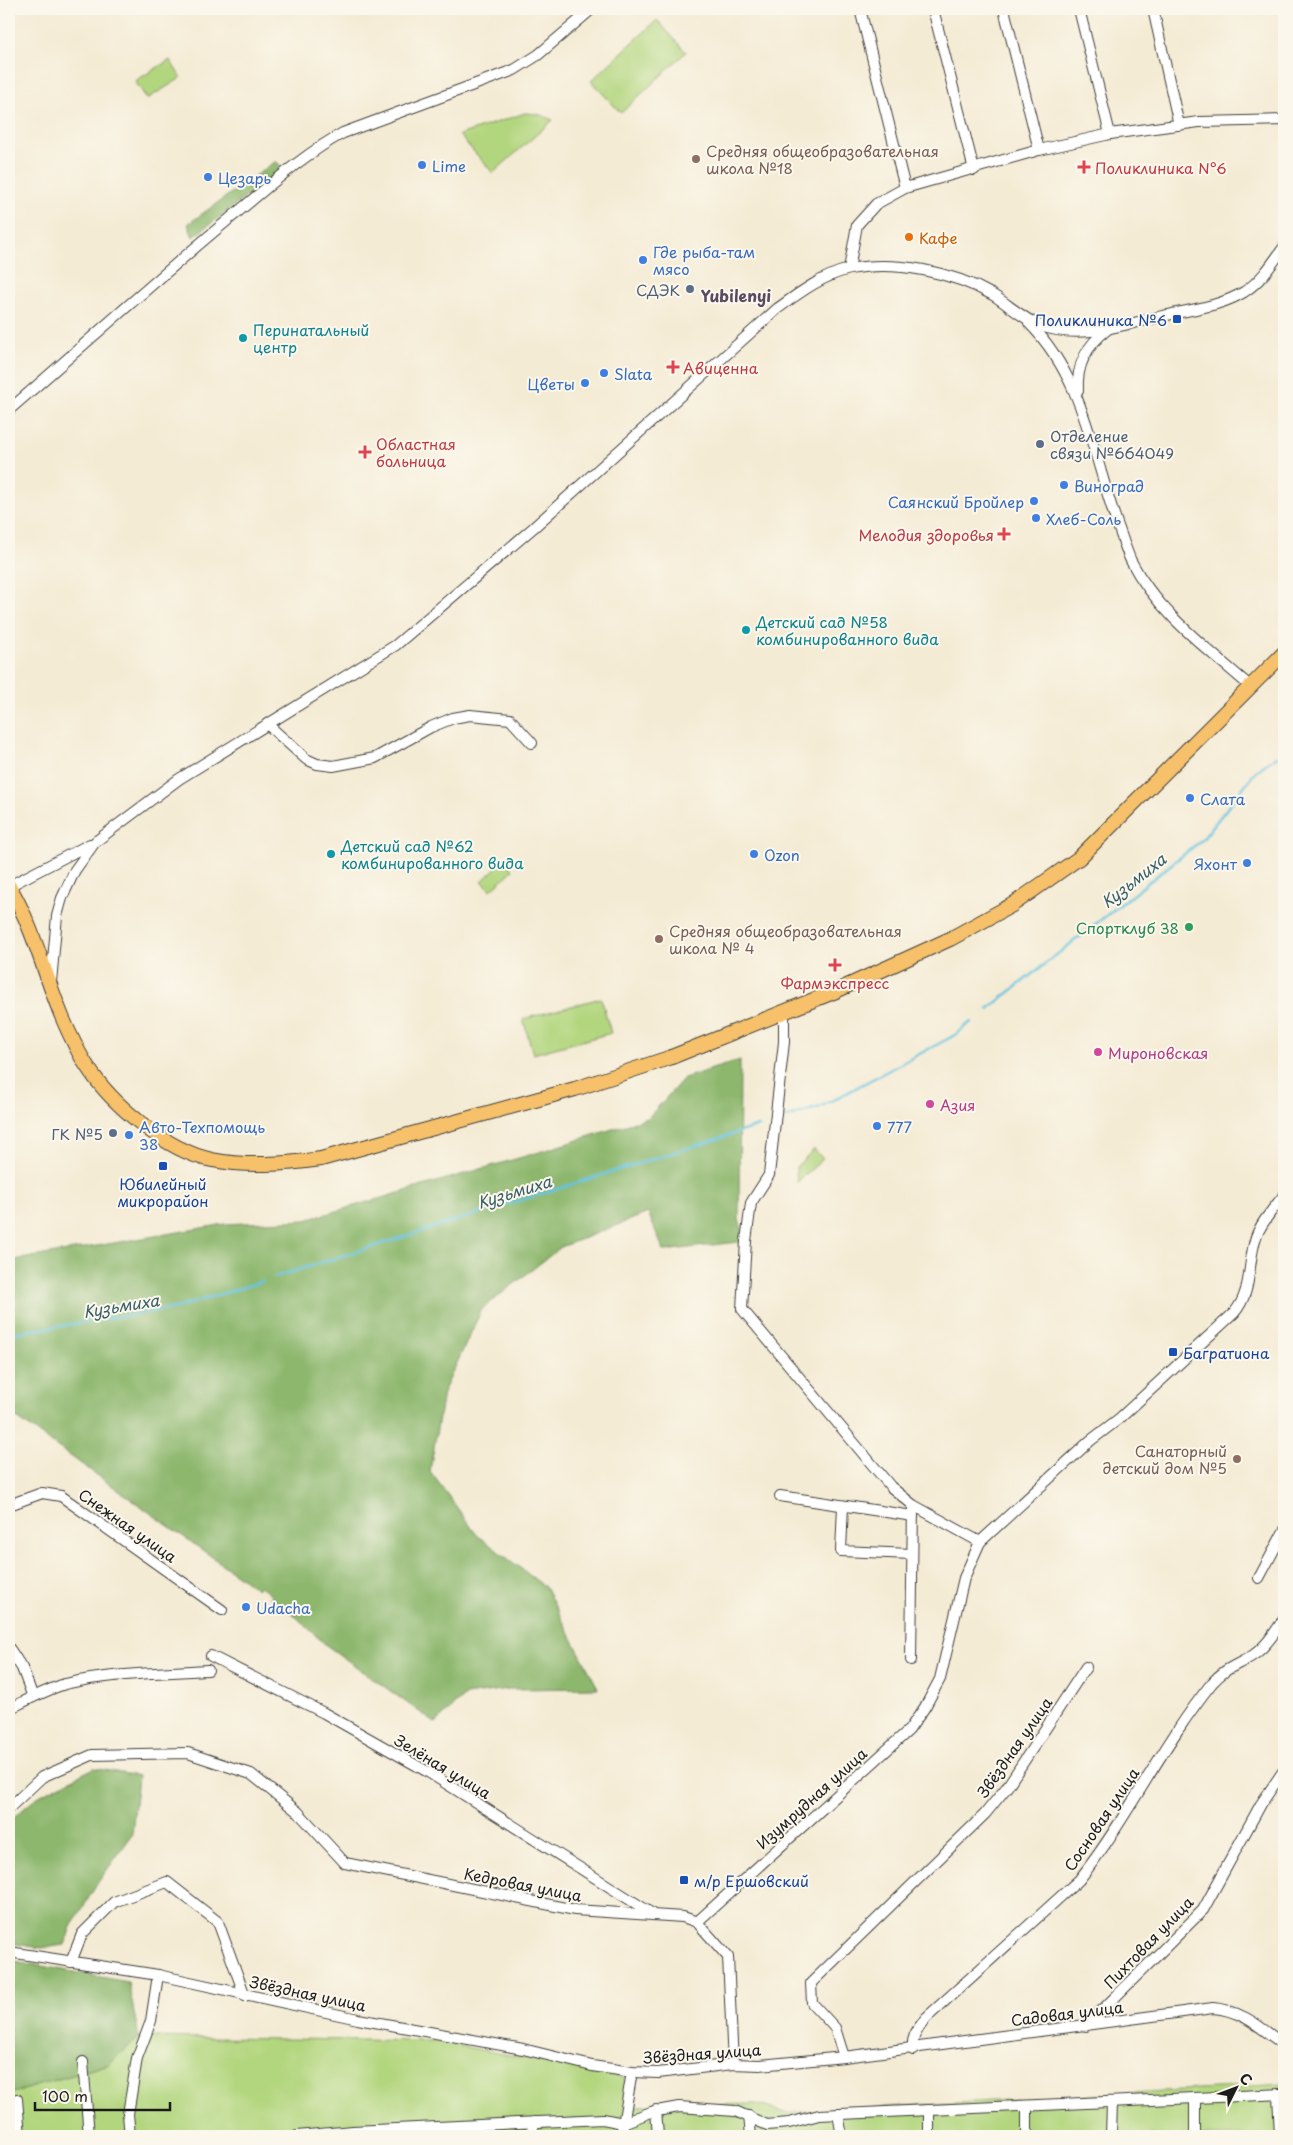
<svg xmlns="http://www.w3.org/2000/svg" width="1293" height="2145" font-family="'Playpen Sans',sans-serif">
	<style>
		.green { fill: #b2d67e; stroke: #67794d }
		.forest { fill: #8db76d; stroke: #546a44 }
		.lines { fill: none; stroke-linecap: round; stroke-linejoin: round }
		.stream { stroke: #61c3e0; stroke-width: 2.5 }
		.minor-casing { stroke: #3c3b38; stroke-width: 12 }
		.major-casing { stroke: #3c3b38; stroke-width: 16 }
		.minor { stroke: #fff; stroke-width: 10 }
		.major { stroke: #f6c16b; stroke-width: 14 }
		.education-dot { fill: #8d6e63; stroke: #fbf7ec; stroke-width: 2 }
		.shop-dot { fill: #3f7fe0; stroke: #fbf7ec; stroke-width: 2 }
		.health-dot { fill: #e0444e; stroke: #fbf7ec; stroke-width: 2 }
		.food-dot { fill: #e8710a; stroke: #fbf7ec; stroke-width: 2 }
		.service-dot { fill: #5c6f8a; stroke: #fbf7ec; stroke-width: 2 }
		.transit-dot { fill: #1a4fb4; stroke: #fbf7ec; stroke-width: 2 }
		.culture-dot { fill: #0f9aa8; stroke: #fbf7ec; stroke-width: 2 }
		.leisure-dot { fill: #2e9e5b; stroke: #fbf7ec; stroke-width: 2 }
		.hotel-dot { fill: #d1479c; stroke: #fbf7ec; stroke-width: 2 }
		.labels { text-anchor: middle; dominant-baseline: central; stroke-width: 4; stroke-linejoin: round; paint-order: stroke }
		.education-label { font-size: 15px; fill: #785e54; stroke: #fbf7ec; text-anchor: start }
		.shop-label { font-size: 15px; fill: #366cbe; stroke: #fbf7ec; text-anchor: start }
		.health-label { font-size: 15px; fill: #be3a42; stroke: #fbf7ec; text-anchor: start }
		.food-label { font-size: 15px; fill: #c56008; stroke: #fbf7ec; text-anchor: start }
		.service-label { font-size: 15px; fill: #4e5e75; stroke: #fbf7ec; text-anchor: end }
		.transit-label { font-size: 15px; fill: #164399; stroke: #fbf7ec; text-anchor: start }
		.culture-label { font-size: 15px; fill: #0d838f; stroke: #fbf7ec; text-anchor: start }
		.leisure-label { font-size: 15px; fill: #27864d; stroke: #fbf7ec; text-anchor: end }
		.hotel-label { font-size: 15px; fill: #b23c85; stroke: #fbf7ec; text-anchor: start }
		.street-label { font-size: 15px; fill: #1c1c1c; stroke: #fbf7ec }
		.neighbourhood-label { font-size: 16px; font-weight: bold; fill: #574a61; stroke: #fbf7ec }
		.water-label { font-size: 16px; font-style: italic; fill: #385f6a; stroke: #fbf7ec }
	</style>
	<rect width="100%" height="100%" fill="#fbf7ec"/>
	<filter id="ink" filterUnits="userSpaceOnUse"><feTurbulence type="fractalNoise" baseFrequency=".02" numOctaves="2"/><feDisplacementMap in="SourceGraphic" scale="10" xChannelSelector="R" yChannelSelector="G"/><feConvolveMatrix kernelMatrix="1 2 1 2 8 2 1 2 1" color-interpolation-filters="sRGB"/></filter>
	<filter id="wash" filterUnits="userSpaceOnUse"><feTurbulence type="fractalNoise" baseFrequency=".0096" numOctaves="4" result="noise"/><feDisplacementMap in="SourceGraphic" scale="20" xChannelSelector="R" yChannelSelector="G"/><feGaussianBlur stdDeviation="1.12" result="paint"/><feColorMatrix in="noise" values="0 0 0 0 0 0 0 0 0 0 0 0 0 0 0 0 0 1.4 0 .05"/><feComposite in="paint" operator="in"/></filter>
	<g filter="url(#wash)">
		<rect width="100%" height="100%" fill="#f4ebd4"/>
		<g class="green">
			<path d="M657,20L686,52L621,113L591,81Z"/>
			<path d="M170,60L181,78L147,99L135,81Z"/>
			<path d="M525,113L538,114L553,120L493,173L459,135Z"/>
			<path d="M504,860L513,870L491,890L482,881Z"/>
			<path d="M601,998L611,1033L533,1054L523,1019Z"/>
			<path d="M814,1149L823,1159L797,1182L796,1167Z"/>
			<path d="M139,2037L433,2041L623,2076L635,2106L756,2104L785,2113L1284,2084V2136H9V2094L109,2064Z"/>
		</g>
		<g class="forest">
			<path d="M276,161L283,169L193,237L188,224Z"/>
			<path d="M740,1060L739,1220L746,1241L664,1251L648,1213L561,1247L482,1309L443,1393L430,1471L477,1535L545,1587L598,1688L508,1689L466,1695L435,1723L326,1645L292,1613L270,1598L272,1595L259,1586L257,1589L17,1418L9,1419V1261L225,1224L306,1220L536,1153L648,1118L684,1078Z"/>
			<path d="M94,1768L138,1776L132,1835L99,1881L71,1927L65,1945L41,1948L9,1943V1821L39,1796Z"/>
			<path d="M9,1960L128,1982L139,2037L109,2064L9,2094Z"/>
		</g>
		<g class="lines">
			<g class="stream">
				<path d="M988,1009L1202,840L1256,771L1277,756"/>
				<path d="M786,1118L820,1107L955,1035L971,1022"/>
				<path d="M275,1277L759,1126"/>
				<path d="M9,1334L176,1308L263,1281"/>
			</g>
		</g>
	</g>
	<g filter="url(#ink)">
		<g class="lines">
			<g class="minor-casing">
				<g id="minor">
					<path d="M860,9L905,188"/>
					<path d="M933,9L974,170"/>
					<path d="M1004,9L1039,150"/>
					<path d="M1079,9L1110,134"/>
					<path d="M1153,9L1179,125"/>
					<path d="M849,269L857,225L876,204L905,188L1039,150L1110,134L1199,122L1284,120"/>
					<path d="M1029,323C1085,380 1092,454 1118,526C1122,537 1126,550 1131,561C1158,613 1208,649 1251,687"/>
					<path d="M1078,391C1076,365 1088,344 1108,329"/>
					<path d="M9,410C82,347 153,282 228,220C265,190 301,156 343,133L514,70L538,55L592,9"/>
					<path d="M267,724L306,759L317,764L333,766L375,758L431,727L453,718L470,715L510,719L532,743"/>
					<path d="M9,886L90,844"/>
					<path d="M51,982L57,916L62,898L75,870L95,842L179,779L396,645L533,528L777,309C799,293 823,275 850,269C895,260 953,272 993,295C1009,305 1023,319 1041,326C1082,341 1128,323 1168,315C1194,309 1221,306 1244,292C1261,281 1272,264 1284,247"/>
					<path d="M784,1013V1042L769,1175L751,1203L746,1241L742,1309L891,1487L913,1505L980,1542"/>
					<path d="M780,1496L913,1516"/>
					<path d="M9,1505L42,1493L61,1496L222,1610"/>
					<path d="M843,1506L841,1551L912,1554"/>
					<path d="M1259,1578L1284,1531"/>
					<path d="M9,1648L22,1668L33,1697"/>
					<path d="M211,1656L324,1713L428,1772L651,1913"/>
					<path d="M911,1660L913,1505"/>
					<path d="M9,1709C27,1700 46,1690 65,1684C112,1673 161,1673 208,1670"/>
					<path d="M9,1808L42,1777L92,1755L188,1753L251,1774L298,1812L345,1863L575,1910L683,1917L697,1922L728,1957L733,2064"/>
					<path d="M697,1922L909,1730L925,1707L940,1679L964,1578L980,1542L1090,1441L1120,1418L1234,1313C1253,1291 1247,1263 1256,1237C1261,1222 1275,1207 1284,1195"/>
					<path d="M9,1952L158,1975L358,2019L523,2049L592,2066L632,2072L658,2073L733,2064L760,2065L844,2057L835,2028L812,2003L811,1983L985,1814L1007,1787L1086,1667"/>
					<path d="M71,1962L82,1934L114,1902L167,1882L218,1922L245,1996"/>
					<path d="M1086,2026L1203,1910L1261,1804L1284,1770"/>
					<path d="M913,2050C911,2036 918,2029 926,2018L1079,1880C1128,1818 1162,1745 1212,1683C1225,1668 1236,1666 1252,1656C1265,1648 1277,1630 1284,1618"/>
					<path d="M844,2057L1213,2008C1242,2010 1261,2028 1284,2045"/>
					<path d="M83,2062L89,2136"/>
					<path d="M1278,2094L1280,2136"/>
					<path d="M17,2099L20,2136"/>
					<path d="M1027,2106V2136"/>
					<path d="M656,2110L658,2136"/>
					<path d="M838,2114L842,2136"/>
					<path d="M749,2116L751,2136"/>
					<path d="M130,2136L128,2114L137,2058L151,2021L158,1975"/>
					<path d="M297,2136L353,2131L603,2119L623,2123L651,2112L679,2107L735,2111L767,2125L789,2123L819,2115L1284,2094"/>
					<path d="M530,2136L535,2122"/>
					<path d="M621,2136L632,2072"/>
					<path d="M929,2136V2110"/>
					<path d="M1111,2136L1112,2102"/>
					<path d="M1195,2136V2098"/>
				</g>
			</g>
			<g class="major-casing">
				<path id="major" d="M9,886C34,928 44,974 63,1019C70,1035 77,1051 87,1066C111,1104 167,1151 212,1160C248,1167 285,1164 321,1159L575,1089L669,1058L836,991L950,939L1012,905L1079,858L1284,653"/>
			</g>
			<use href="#minor" class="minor"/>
			<use href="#major" class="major"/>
		</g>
	</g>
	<g class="education-dot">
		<circle cx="696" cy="159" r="5"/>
		<circle cx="659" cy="939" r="5"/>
		<circle cx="1237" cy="1459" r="5"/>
	</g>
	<g class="shop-dot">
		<circle cx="422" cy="165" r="5"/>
		<circle cx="208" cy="177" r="5"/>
		<circle cx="643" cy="260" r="5"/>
		<circle cx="604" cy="373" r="5"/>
		<circle cx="585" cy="383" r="5"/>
		<circle cx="1064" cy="485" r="5"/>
		<circle cx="1034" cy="501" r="5"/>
		<circle cx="1036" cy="518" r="5"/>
		<circle cx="1190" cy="798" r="5"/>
		<circle cx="754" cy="854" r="5"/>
		<circle cx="1247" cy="863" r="5"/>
		<circle cx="877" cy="1126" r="5"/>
		<circle cx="129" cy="1135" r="5"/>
		<circle cx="246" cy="1607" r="5"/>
	</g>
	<g class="health-dot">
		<path d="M1081.5 159.5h5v5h5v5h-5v5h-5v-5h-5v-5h5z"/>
		<path d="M670.5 359.5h5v5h5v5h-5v5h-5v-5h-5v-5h5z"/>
		<path d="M362.5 444.5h5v5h5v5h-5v5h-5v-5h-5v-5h5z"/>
		<path d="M1001.5 526.5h5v5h5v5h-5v5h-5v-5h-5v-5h5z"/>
		<path d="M832.5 957.5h5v5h5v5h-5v5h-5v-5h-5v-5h5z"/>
	</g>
	<circle class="food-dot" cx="909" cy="237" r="5"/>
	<g class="service-dot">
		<circle cx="690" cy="289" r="5"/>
		<circle cx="1040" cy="444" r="5"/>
		<circle cx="113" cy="1133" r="5"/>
	</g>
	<g class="transit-dot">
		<rect x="1172" y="314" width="10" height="10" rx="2.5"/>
		<rect x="158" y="1161" width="10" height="10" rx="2.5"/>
		<rect x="1168" y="1347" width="10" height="10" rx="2.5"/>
		<rect x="679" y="1875" width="10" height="10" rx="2.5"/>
	</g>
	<g class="culture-dot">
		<circle cx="243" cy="338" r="5"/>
		<circle cx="746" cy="630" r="5"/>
		<circle cx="331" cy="854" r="5"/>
	</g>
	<circle class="leisure-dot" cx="1189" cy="927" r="5"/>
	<g class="hotel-dot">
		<circle cx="1098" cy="1052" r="5"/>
		<circle cx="930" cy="1104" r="5"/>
	</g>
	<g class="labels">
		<g class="education-label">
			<text x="706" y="150">Средняя общеобразовательная<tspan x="706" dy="17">школа №18</tspan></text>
			<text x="669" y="930">Средняя общеобразовательная<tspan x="669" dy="17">школа № 4</tspan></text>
			<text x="1227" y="1450" text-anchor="end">Санаторный<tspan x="1227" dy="17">детский дом №5</tspan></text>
		</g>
		<g class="shop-label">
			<text x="432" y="165">Lime</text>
			<text x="218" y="177">Цезарь</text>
			<text x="653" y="251">Где рыба-там<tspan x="653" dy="17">мясо</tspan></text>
			<text x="614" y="373">Slata</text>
			<text x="575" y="383" text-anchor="end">Цветы</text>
			<text x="1074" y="485">Виноград</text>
			<text x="1024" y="501" text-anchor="end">Саянский Бройлер</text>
			<text x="1046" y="518">Хлеб-Соль</text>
			<text x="1200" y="798">Слата</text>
			<text x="764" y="854">Ozon</text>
			<text x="1237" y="863" text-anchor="end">Яхонт</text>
			<text x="139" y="1126">Авто-Техпомощь<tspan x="139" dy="17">38</tspan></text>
			<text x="887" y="1126">777</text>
			<text x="256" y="1607">Udacha</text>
		</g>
		<g class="health-label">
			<text x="1095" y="167">Поликлиника N°6</text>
			<text x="683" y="367">Авиценна</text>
			<text x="376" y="443">Областная<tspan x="376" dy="17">больница</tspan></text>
			<text x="994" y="534" text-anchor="end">Мелодия здоровья</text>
			<text x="835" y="982" text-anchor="middle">Фармэкспресс</text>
		</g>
		<g class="food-label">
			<text x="919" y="237">Кафе</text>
		</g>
		<g class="service-label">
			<text x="680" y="289">СДЭК</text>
			<text x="1050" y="435" text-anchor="start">Отделение<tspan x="1050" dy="17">связи №664049</tspan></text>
			<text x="103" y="1133">ГК №5</text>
		</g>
		<g class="transit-label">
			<text x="1167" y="319" text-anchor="end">Поликлиника №6</text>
			<text x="163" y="1183" text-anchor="middle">Юбилейный<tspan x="163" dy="17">микрорайон</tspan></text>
			<text x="1183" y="1352">Багратиона</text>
			<text x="694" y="1880">м/р Ершовский</text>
		</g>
		<g class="culture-label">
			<text x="253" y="329">Перинатальный<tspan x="253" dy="17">центр</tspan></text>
			<text x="756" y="621">Детский сад №58<tspan x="756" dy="17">комбинированного вида</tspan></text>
			<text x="341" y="845">Детский сад №62<tspan x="341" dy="17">комбинированного вида</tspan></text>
		</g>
		<g class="leisure-label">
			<text x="1179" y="927">Спортклуб 38</text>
		</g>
		<g class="hotel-label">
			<text x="1108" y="1052">Мироновская</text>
			<text x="940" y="1104">Азия</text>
		</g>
		<g class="street-label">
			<text transform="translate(128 1525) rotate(35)">Снежная улица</text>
			<text transform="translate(1014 1747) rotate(-55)">Звёздная улица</text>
			<text transform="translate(443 1766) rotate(31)">Зелёная улица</text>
			<text transform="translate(811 1798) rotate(-42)">Изумрудная улица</text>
			<text transform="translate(1101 1819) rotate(-56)">Сосновая улица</text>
			<text transform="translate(523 1884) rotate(11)">Кедровая улица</text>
			<text transform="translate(1148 1942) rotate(-46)">Пихтовая улица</text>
			<text transform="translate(308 1993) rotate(12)">Звёздная улица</text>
			<text transform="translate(1067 2013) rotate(-7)">Садовая улица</text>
			<text transform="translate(702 2053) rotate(-4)">Звёздная улица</text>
		</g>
		<g class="neighbourhood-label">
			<text x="736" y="295">Yubilenyi</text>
		</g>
		<g class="water-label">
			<text transform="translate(1133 880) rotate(-38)">Кузьмиха</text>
			<text transform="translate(514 1191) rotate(-17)">Кузьмиха</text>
			<text transform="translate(121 1305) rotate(-9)">Кузьмиха</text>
		</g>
	</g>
	<rect width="1293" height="2145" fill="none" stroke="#fbf7ec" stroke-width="30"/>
	<g transform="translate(1236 2088) rotate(48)" stroke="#fbf7ec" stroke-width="4" paint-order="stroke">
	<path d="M0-4L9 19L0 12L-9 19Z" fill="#1c1c1c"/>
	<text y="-8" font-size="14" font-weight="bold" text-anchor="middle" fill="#1c1c1c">С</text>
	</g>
	<path d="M35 2102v8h135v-8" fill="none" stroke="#1c1c1c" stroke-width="2.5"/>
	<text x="42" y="2102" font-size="15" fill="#1c1c1c" stroke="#fbf7ec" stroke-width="4" paint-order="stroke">100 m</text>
</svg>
